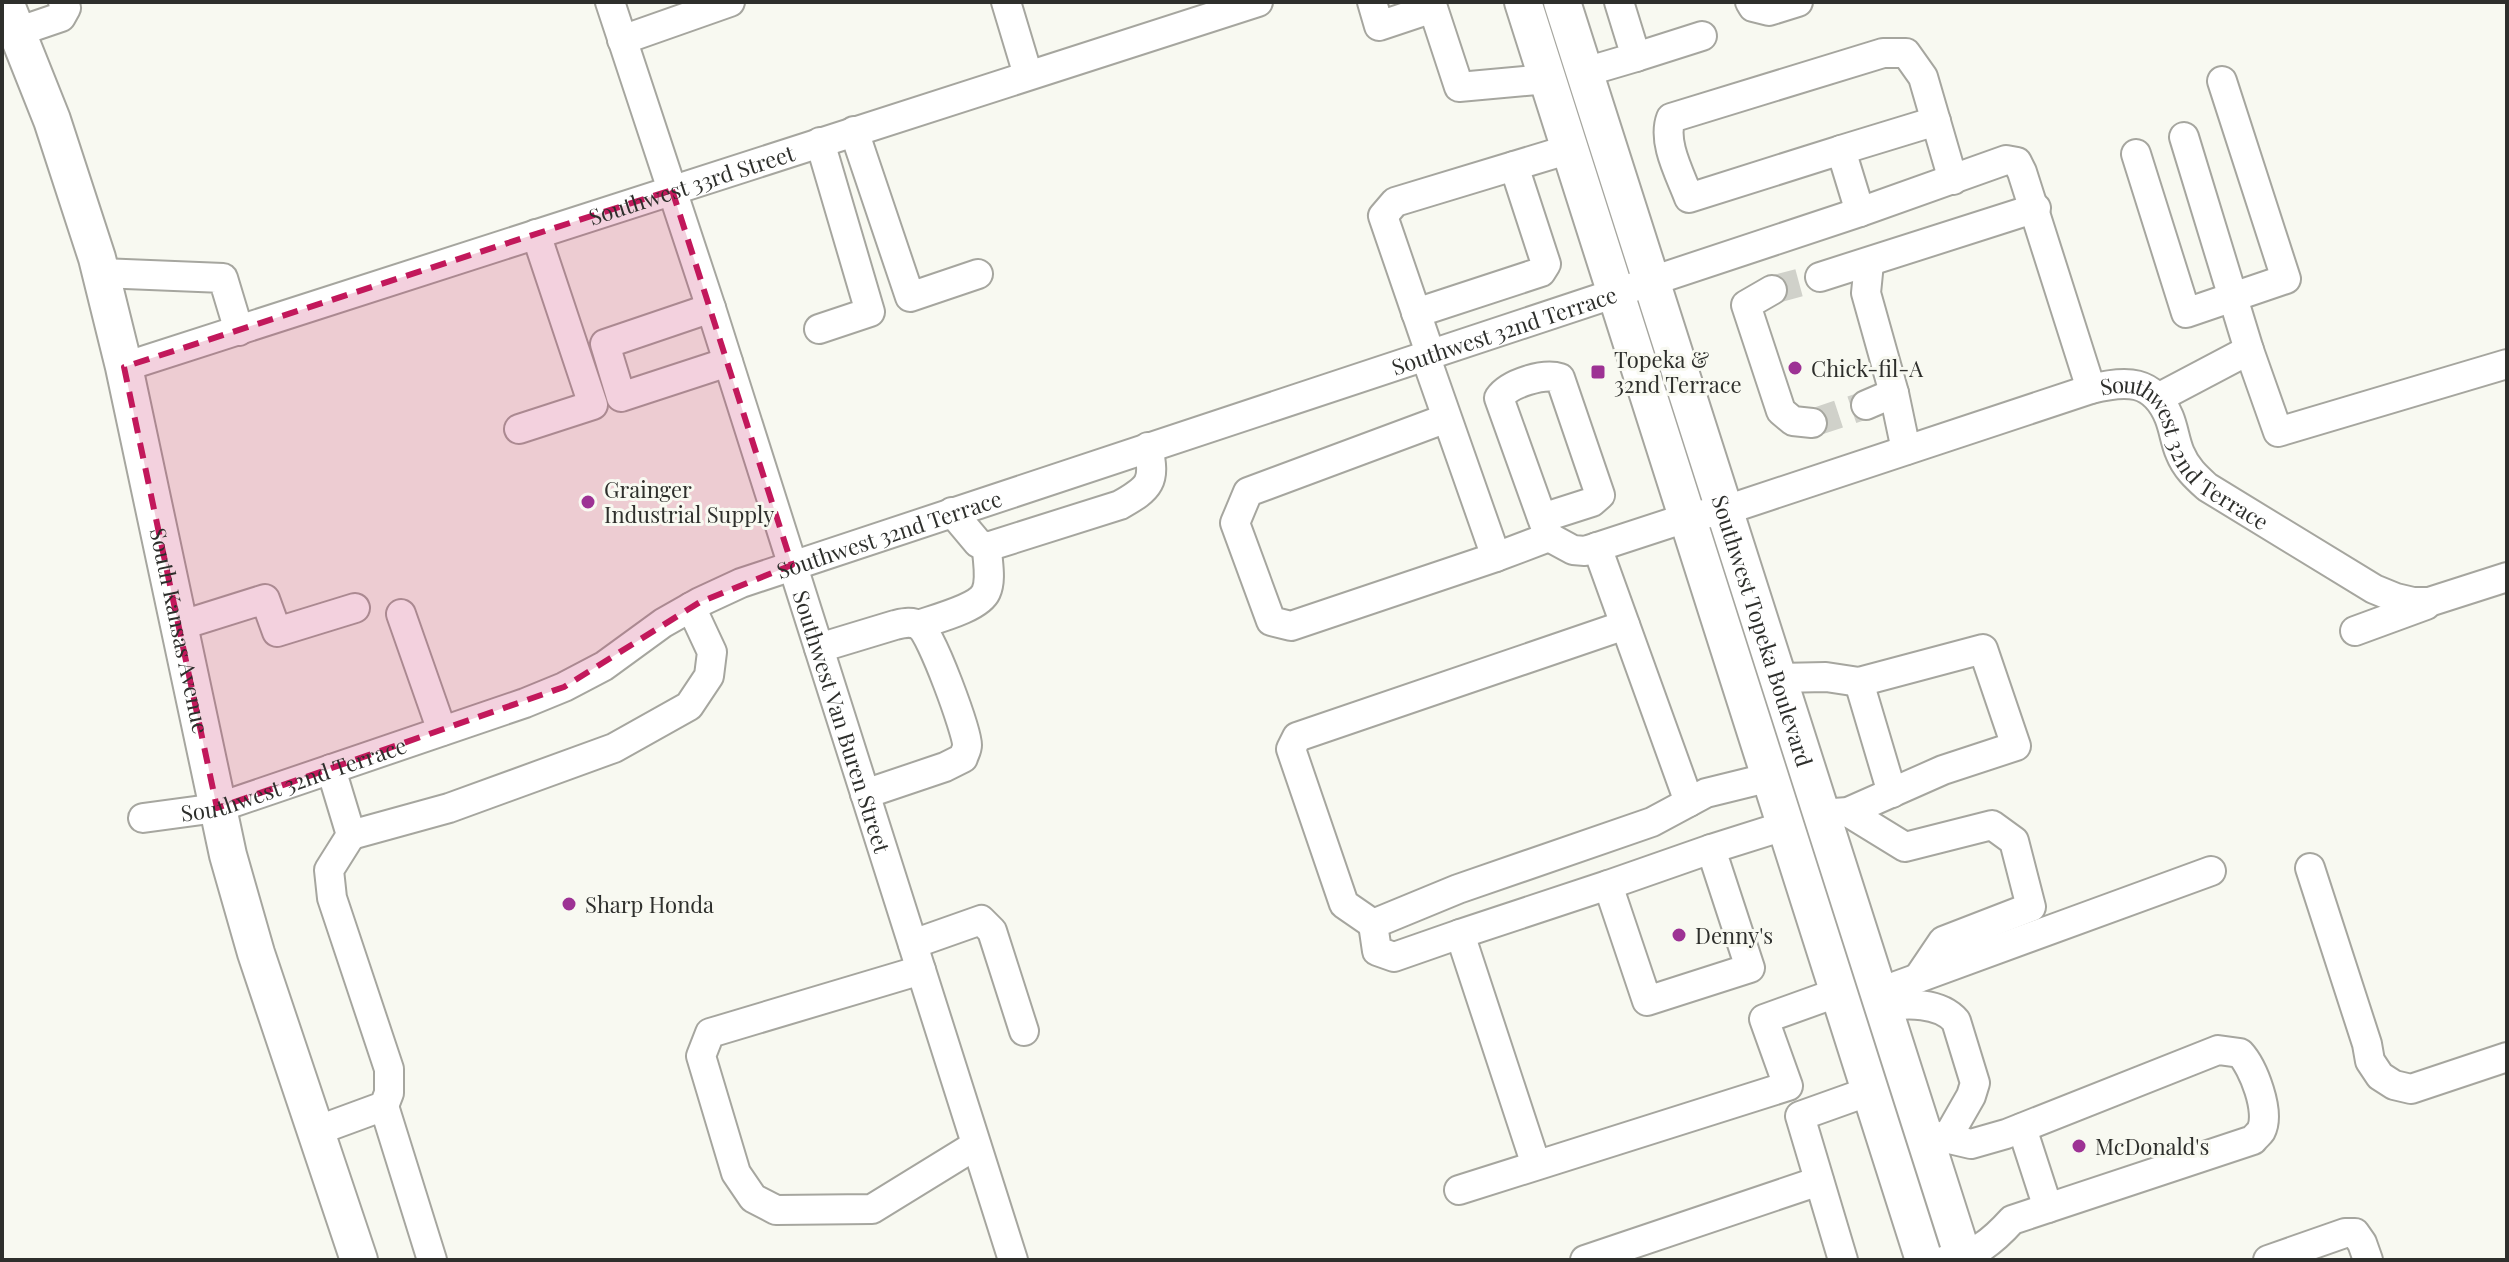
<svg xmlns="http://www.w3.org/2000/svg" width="2509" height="1262" font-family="'Playfair Display',serif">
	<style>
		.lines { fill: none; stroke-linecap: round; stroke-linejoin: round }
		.minor-tunnel { stroke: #d0d1ca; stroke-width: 28; stroke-dasharray: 28 14; stroke-linecap: butt }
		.minor-casing { stroke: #a6a69f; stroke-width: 32 }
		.major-casing { stroke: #a6a69f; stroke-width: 40 }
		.minor { stroke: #fff; stroke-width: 28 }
		.major { stroke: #fff; stroke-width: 36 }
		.marked { fill: #c2185b; fill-opacity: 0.2; stroke: #c2185b; stroke-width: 6; stroke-dasharray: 16 10; stroke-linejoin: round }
		.poi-dot { fill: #9d3294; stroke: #f8f9f1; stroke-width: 3 }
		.labels { text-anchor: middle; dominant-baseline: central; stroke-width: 6; stroke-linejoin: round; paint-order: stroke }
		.street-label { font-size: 22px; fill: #2e2f2c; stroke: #f8f9f1 }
		.poi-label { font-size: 22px; fill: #2e2f2c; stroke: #f8f9f1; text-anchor: start }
	</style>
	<rect width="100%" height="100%" fill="#f8f9f1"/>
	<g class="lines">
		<g class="minor-tunnel">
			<path d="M1772,290L1820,277"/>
			<path d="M1812,423L1866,405"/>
		</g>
		<g class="minor-casing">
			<g id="minor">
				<path id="s1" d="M610,2L711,308L1013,1260"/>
				<path d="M1006,2L1028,75"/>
				<path d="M1372,2L1379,26L1433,8L1459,87L1547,79"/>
				<path d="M1750,2L1753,7L1769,11L1798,2"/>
				<path d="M17,32L61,17L66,8L63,2"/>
				<path d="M622,40L730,2"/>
				<path d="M1636,57L1702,36"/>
				<path d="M1585,72L1636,57L1619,2"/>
				<path d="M854,131L910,297L978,274"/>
				<path d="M1841,150L1936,121"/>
				<path d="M2136,154L2186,313L2286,279L2222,81"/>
				<path d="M1860,212L1841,150L1689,198C1680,174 1662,142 1671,118L1883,53H1906L1923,77L1953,180"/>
				<path d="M1869,263L1866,293L1894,393L1906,450"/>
				<path d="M101,273L223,278L239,331"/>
				<path d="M1820,277L2036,208"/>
				<path d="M1772,290L1746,305L1781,411L1793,421L1812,423"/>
				<path d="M711,308L605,344L621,397L728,362"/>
				<path d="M1416,313L1541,272L1546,264L1514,166"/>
				<path d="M819,329L870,312L820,142"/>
				<path d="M2249,350L2278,432L2507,364"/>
				<path d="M1430,353L1383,216L1395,202L1570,149"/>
				<path d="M1425,355L1496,557L1291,626L1271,621L1235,523L1248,492L1447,418"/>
				<path id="s2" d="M124,367L1258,2"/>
				<path d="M2158,398L2249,350L2184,137"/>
				<path d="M1866,405L1894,393"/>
				<path d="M519,429L593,405L536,234"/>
				<path d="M952,512L978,543L987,547L1120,505C1150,488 1156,482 1148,447"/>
				<path id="s3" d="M1549,537L1573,550L1585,551L1689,517L1726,510L2091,389C2126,380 2153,379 2169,417C2174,429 2175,442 2180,453C2186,468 2196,477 2207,487L2374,589L2396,598L2413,602H2429L2507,577"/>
				<path d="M1597,547L1689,802"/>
				<path d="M1496,557L1549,537L1542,518L1592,502L1600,495L1560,378C1544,373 1509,383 1499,398L1542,518"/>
				<path d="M401,614L442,731"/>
				<path d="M918,625C935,619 979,608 986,592C992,579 987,560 987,547"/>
				<path d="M179,626L265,599L277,632L355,608"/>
				<path d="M2355,631L2426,605"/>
				<path d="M819,648L895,625C904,623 912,621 920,626C931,633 967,731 967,745C967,750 964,754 963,758L945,767L865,794"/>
				<path d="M1778,678L1826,677L1859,682L1983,649L2016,746L1943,770L1848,812L1820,814"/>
				<path d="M1859,682L1892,793"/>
				<path d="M1848,812L1905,847L1992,825L2014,841L2031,907L1943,941L1918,978"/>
				<path id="s4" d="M143,818L217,808L525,703L564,687L604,666L663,623L700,602L741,583L1860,212L2006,160L2017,162L2022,172L2091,389"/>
				<path d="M351,835L449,808L614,748L689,706L709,676L712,652L691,607"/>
				<path d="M2310,868L2367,1044L2370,1061L2380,1076L2394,1085L2411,1089L2507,1057"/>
				<path d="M1608,885L1711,849"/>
				<path d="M1373,924L1344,904L1291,749L1297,737L1625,625"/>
				<path d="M1460,934L1394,957L1377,951L1373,924L1458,889L1652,822L1706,793L1771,777"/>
				<path d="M913,944L981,920L992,931L1024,1031"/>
				<path d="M921,970L710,1033L701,1056L736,1173L753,1198L776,1210L872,1209L976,1145"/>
				<path d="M1880,992L2211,871"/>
				<path d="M1884,1007C1906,1003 1940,1002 1956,1021L1975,1083L1971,1096L1947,1138"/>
				<path d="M384,1106L432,1260"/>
				<path d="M2022,1128L2048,1208"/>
				<path d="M316,1131L384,1106L389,1093V1069L332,898L329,870L351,835L331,769"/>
				<path d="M1924,1133L1971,1144L2006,1134L2218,1050L2240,1053C2253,1067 2271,1112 2261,1131C2259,1134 2255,1137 2253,1140L2012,1220C1994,1240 1973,1258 1946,1260"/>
				<path d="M1536,1165L1460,934L1608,885L1647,1001L1750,968L1711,849L1787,825"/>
				<path d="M1459,1190L1788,1086L1764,1019L1839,992"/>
				<path d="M1585,1260L1819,1181"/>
				<path d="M1843,1260L1800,1116L1870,1091"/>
				<path d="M2268,1260L2345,1233H2355L2362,1243L2368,1260"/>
			</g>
		</g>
		<g class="major-casing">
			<g id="major">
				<path id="s5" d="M5,2L52,120L97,258L124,367L228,855L256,953L359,1260"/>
				<path d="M1523,2L1924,1260"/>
				<path id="s6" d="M1562,2L1964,1260"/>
			</g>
		</g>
		<use href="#minor" class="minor"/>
		<use href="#major" class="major"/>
	</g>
	<path class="marked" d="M672,190L792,565L700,602L564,687L217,808L124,367Z"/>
	<g class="poi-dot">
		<circle cx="1795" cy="368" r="8"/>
		<rect x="1590" y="364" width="16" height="16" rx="4"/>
		<circle cx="588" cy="502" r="8"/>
		<circle cx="569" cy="904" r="8"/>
		<circle cx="1679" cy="935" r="8"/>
		<circle cx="2079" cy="1146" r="8"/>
	</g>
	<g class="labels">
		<g class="street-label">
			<text stroke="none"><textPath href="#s2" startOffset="596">Southwest 33rd Street</textPath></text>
			<text stroke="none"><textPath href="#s4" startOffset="1452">Southwest 32nd Terrace</textPath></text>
			<text stroke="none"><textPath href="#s3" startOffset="698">Southwest 32nd Terrace</textPath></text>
			<text stroke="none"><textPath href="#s4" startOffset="804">Southwest 32nd Terrace</textPath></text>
			<text stroke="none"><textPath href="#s5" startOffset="654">South Kansas Avenue</textPath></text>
			<text stroke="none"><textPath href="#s6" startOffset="660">Southwest Topeka Boulevard</textPath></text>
			<text stroke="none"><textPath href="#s1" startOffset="756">Southwest Van Buren Street</textPath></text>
			<text stroke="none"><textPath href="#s4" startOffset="156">Southwest 32nd Terrace</textPath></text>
		</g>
		<g class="poi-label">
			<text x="1614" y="359">Topeka &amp;<tspan x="1614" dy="25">32nd Terrace</tspan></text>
			<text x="1811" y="368">Chick-fil-A</text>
			<text x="604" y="489">Grainger<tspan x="604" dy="25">Industrial Supply</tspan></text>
			<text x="585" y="904">Sharp Honda</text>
			<text x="1695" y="935">Denny's</text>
			<text x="2095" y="1146">McDonald's</text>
		</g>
	</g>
	<rect width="2509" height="1262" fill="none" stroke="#2e2f2c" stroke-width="8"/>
</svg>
